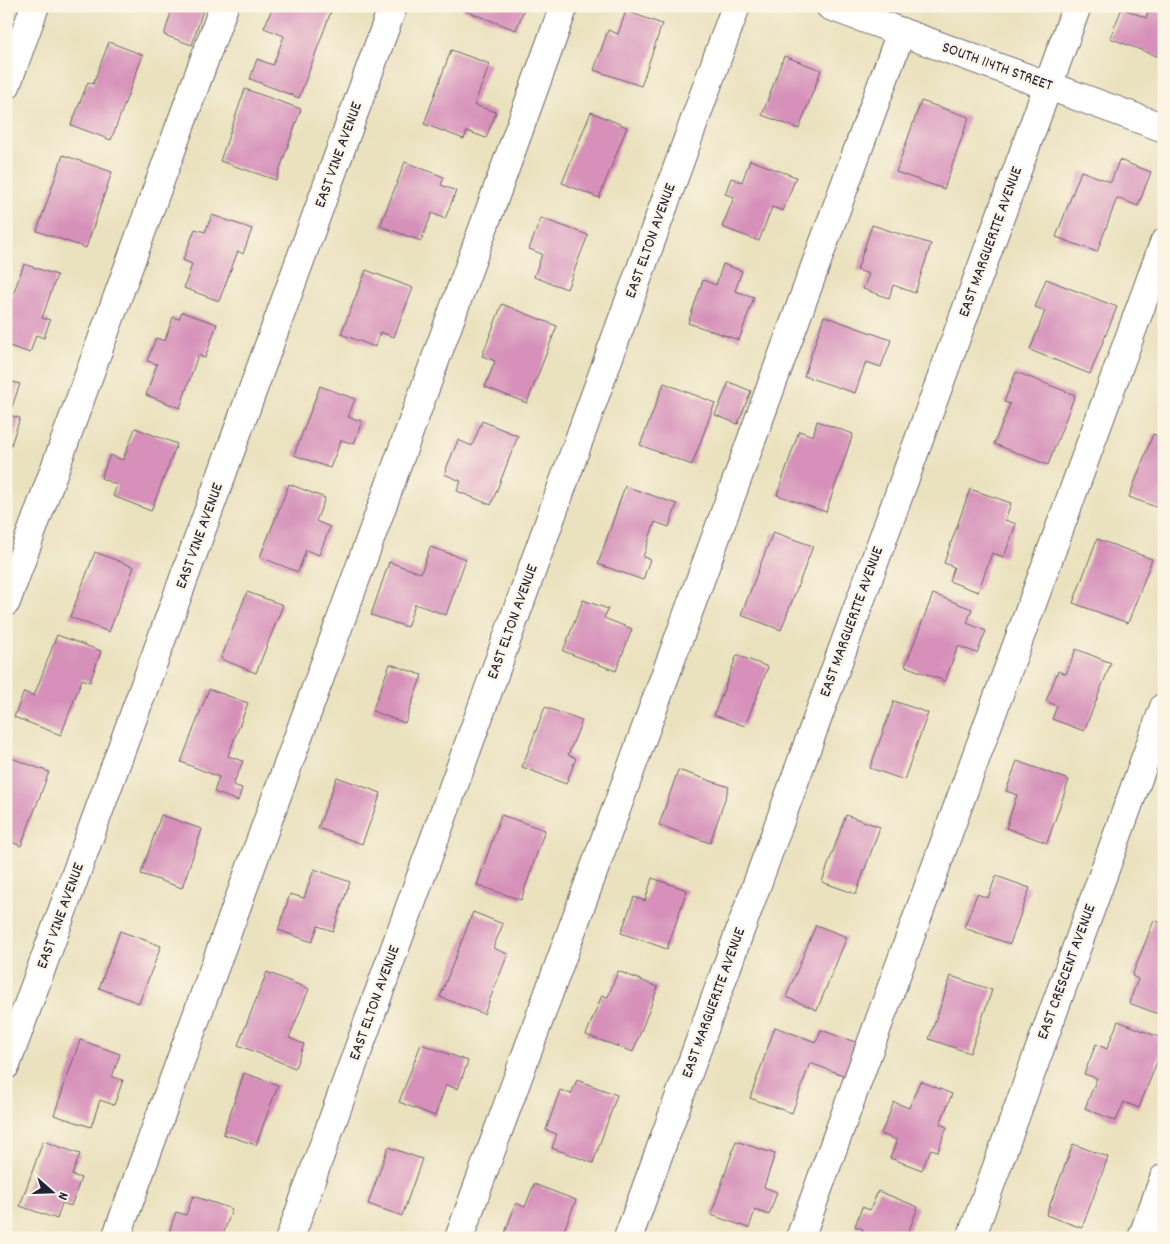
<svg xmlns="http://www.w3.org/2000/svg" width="1170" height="1244" font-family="Dekko,sans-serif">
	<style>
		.building { fill: #d690b9 }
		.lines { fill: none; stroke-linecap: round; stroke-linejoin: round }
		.minor-casing { stroke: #686569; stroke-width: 30 }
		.minor { stroke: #fff; stroke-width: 28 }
		.labels { text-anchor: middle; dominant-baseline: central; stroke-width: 4.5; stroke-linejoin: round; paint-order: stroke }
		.street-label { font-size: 16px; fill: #22223b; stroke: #fcf5e5 }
	</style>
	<rect width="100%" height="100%" fill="#fcf5e5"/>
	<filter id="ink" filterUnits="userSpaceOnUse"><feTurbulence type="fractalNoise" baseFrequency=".02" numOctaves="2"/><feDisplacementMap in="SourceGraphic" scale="10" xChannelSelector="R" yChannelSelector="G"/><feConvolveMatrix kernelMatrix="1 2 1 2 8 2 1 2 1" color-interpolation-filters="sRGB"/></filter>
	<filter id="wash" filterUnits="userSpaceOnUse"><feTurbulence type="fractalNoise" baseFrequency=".0096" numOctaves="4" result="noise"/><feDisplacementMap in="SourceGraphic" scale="20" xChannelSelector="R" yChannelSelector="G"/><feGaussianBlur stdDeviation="1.12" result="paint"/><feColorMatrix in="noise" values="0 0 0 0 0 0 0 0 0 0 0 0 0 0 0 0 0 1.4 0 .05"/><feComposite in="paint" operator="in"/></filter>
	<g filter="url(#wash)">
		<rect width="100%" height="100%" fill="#eae1be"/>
		<g id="blocks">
			<g class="building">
				<path d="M173,6H191L203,10L192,45L164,35Z"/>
				<path d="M273,6H333L299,98L250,79L257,59L273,65L284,36L264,28Z"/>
				<path d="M464,6H521L525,7L516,30L463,10Z"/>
				<path d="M1150,6L1164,9V59L1110,38L1122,8L1146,18Z"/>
				<path d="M626,11L662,24L641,86L594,70L608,30L618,34Z"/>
				<path d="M109,42L143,55L111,140L71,125L88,82L93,84Z"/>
				<path d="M451,50L490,64L474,105L496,112L486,138L467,131L464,139L424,124Z"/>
				<path d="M784,56L821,70L799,129L762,115Z"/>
				<path d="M245,89L301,109L276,180L220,161Z"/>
				<path d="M921,101L969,117L944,189L896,172Z"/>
				<path d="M591,112L627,127L599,198L562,183Z"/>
				<path d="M63,155L112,172L86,248L37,231Z"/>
				<path d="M750,160L796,177L783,211L772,207L759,241L722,227L734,197L725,194L731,178L742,182Z"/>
				<path d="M1119,160L1151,172L1138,206L1117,198L1097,252L1056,237L1081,171L1111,182Z"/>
				<path d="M405,162L444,177L441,185L456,191L445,219L432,213L421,241L380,226Z"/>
				<path d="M212,215L252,229L243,254L238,251L219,301L184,288L192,264L183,260L195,229L205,232Z"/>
				<path d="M541,218L588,235L567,289L534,277L542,254L529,249Z"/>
				<path d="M872,225L931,244L915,293L893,285L889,298L863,289L869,274L857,270Z"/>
				<path d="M24,264L57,275L42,318L50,320L44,338L36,335L30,353L6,345V314Z"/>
				<path d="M723,264L742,271L735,291L754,297L739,340L688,323L703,280L716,285Z"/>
				<path d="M366,270L413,288L394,337L380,332L375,347L341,334Z"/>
				<path d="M1046,279L1117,307L1090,374L1030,350L1045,311L1035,307Z"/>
				<path d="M502,304L557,326L527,403L485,387L495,361L482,356Z"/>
				<path d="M182,312L217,324L205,358L198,355L180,408L146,395L157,364L147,361L156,338L165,341L173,317L179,319Z"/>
				<path d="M824,316L891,340L881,367L866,362L855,393L804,376Z"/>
				<path d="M1016,372L1075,395L1048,465L994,444L1010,404L1004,402Z"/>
				<path d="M6,380L20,384L9,415L20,418L9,451L6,450Z"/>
				<path d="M729,382L751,391L738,424L715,415Z"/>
				<path d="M664,383L715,403L692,465L640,445Z"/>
				<path d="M320,386L355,399L348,417L362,421L354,444L341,440L330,468L294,455Z"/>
				<path d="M482,421L518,436L491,505L457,491L461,481L444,474L458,440L472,446Z"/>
				<path d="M817,421L853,434L826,512L777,495L799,431L813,436Z"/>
				<path d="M135,428L177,444L151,511L113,496L117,485L101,478L110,455L123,460Z"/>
				<path d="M1153,434L1164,438V510L1129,497Z"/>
				<path d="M289,484L325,498L316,521L330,527L319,555L306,550L298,572L260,557Z"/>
				<path d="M625,486L677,504L669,527L655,522L643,557L650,559L643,580L598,564Z"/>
				<path d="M970,489L1011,503L1005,520L1016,524L1004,557L992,553L978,592L949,581L954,567L944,563Z"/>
				<path d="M773,532L813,546L781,630L741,615Z"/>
				<path d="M1097,539L1152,559L1128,623L1073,603Z"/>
				<path d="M430,547L466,559L446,615L415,604L407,627L371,615L389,562L421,573Z"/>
				<path d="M95,552L134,567L109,632L70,617Z"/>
				<path d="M247,592L283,605L256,673L221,659Z"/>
				<path d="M933,594L972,609L967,623L986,631L977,653L958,646L945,681L905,666Z"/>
				<path d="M583,600L608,609L604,618L632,629L616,671L563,651Z"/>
				<path d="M57,635L101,651L90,682L82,679L61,735L14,717L24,692L34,696Z"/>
				<path d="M1076,649L1111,663L1084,731L1052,719L1057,706L1046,701L1058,671L1066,674Z"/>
				<path d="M737,655L768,667L745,726L714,715Z"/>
				<path d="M390,664L422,675L405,723L372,711Z"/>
				<path d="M209,689L248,703L228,756L243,761L233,785L242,788L238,801L214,792L219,777L181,762Z"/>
				<path d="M894,701L928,713L904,780L870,768Z"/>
				<path d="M545,707L582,721L568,755L576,758L566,784L522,767Z"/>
				<path d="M6,756L49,772L21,846L6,840Z"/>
				<path d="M1017,761L1069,780L1047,843L1006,828L1017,795L1006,791Z"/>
				<path d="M678,770L729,787L710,843L659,825Z"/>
				<path d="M337,777L381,793L362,844L318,828Z"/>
				<path d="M161,815L202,829L182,888L141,874Z"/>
				<path d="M501,815L545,830L521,900L477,885Z"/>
				<path d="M846,815L880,827L856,894L822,882Z"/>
				<path d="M314,869L350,882L333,931L318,926L312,942L278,930L290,894L304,898Z"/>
				<path d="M996,876L1030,888L1010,944L964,928L977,894L988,898Z"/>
				<path d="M652,878L687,890L667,949L621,933L634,897L645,901Z"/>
				<path d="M473,912L503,924L493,948L508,954L484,1014L440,997Z"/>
				<path d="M1154,920L1164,924V1007L1161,1015L1129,1003L1138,979L1132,976Z"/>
				<path d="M816,925L847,937L817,1010L786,997Z"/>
				<path d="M120,931L161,946L139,1003L99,988Z"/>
				<path d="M618,971L658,987L633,1052L586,1035L602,995L608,997Z"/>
				<path d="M267,972L309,989L289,1038L304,1044L295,1068L238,1045Z"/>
				<path d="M951,976L992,990L970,1053L929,1039Z"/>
				<path d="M1118,1021L1164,1039V1044L1139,1108L1124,1102L1116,1121L1085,1108L1097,1078L1084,1074L1096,1044L1107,1049Z"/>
				<path d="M775,1027L816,1042L821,1030L858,1043L846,1076L810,1063L792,1113L750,1098Z"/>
				<path d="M80,1040L120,1054L112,1077L123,1080L114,1105L100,1100L91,1127L54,1115Z"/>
				<path d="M421,1044L468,1061L458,1089L446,1085L435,1116L399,1102Z"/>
				<path d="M244,1073L278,1085L256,1145L223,1134Z"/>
				<path d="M577,1080L617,1095L593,1163L552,1148L557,1134L546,1130L560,1090L571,1094Z"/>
				<path d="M920,1081L952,1094L940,1124L947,1127L938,1151L931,1149L922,1170L890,1158L897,1140L881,1134L894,1102L909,1108Z"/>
				<path d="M43,1141L80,1154L72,1175L81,1178L71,1206L62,1203L57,1219L20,1206Z"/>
				<path d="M736,1141L775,1154L764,1187L777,1192L769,1215L755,1210L749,1228L711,1215Z"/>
				<path d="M1073,1144L1108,1157L1082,1228L1046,1215Z"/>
				<path d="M388,1147L422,1159L402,1216L368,1204Z"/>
				<path d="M534,1184L576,1200L561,1238H503L516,1203L525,1207Z"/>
				<path d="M878,1191L918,1207L906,1238H860L863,1229L855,1226L862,1207L870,1210Z"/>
				<path d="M193,1196L232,1209L222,1238H167L176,1212L186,1215Z"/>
			</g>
		</g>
	</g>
	<g filter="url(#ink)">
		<use href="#blocks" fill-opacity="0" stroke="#686569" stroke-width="1"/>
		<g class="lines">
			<g class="minor-casing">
				<g id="minor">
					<path d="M830,6L1164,128"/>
					<path d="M6,86L35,6"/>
					<path d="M6,602L224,6"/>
					<path d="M6,1065L393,6"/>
					<path d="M116,1238L564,6"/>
					<path d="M290,1238L736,6"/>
					<path d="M459,1238L901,32"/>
					<path d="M628,1238L1077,6"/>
					<path d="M800,1238L1164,243"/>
					<path d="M971,1238L1164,707"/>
					<path d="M1142,1238L1164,1178"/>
				</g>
			</g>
			<use href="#minor" class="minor"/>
		</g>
	</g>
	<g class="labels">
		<g class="street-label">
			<text transform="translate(997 67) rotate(20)">SOUTH 114TH STREET</text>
			<text transform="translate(339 155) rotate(-70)">EAST VINE AVENUE</text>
			<text transform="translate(651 241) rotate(-70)">EAST ELTON AVENUE</text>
			<text transform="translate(991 242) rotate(-70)">EAST MARGUERITE AVENUE</text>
			<text transform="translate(200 536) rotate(-70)">EAST VINE AVENUE</text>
			<text transform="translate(513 622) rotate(-70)">EAST ELTON AVENUE</text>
			<text transform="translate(852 622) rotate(-70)">EAST MARGUERITE AVENUE</text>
			<text transform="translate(61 916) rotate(-70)">EAST VINE AVENUE</text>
			<text transform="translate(1067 972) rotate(-70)">EAST CRESCENT AVENUE</text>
			<text transform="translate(375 1003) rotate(-70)">EAST ELTON AVENUE</text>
			<text transform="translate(714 1003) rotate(-70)">EAST MARGUERITE AVENUE</text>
		</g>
	</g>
	<rect width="1170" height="1244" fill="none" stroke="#fcf5e5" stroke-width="25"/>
	<g transform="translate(52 1192) rotate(110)" stroke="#fcf5e5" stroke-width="4" paint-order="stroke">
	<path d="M0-4L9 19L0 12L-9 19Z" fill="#22223b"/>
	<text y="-8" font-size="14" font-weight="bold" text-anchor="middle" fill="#22223b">N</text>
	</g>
</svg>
